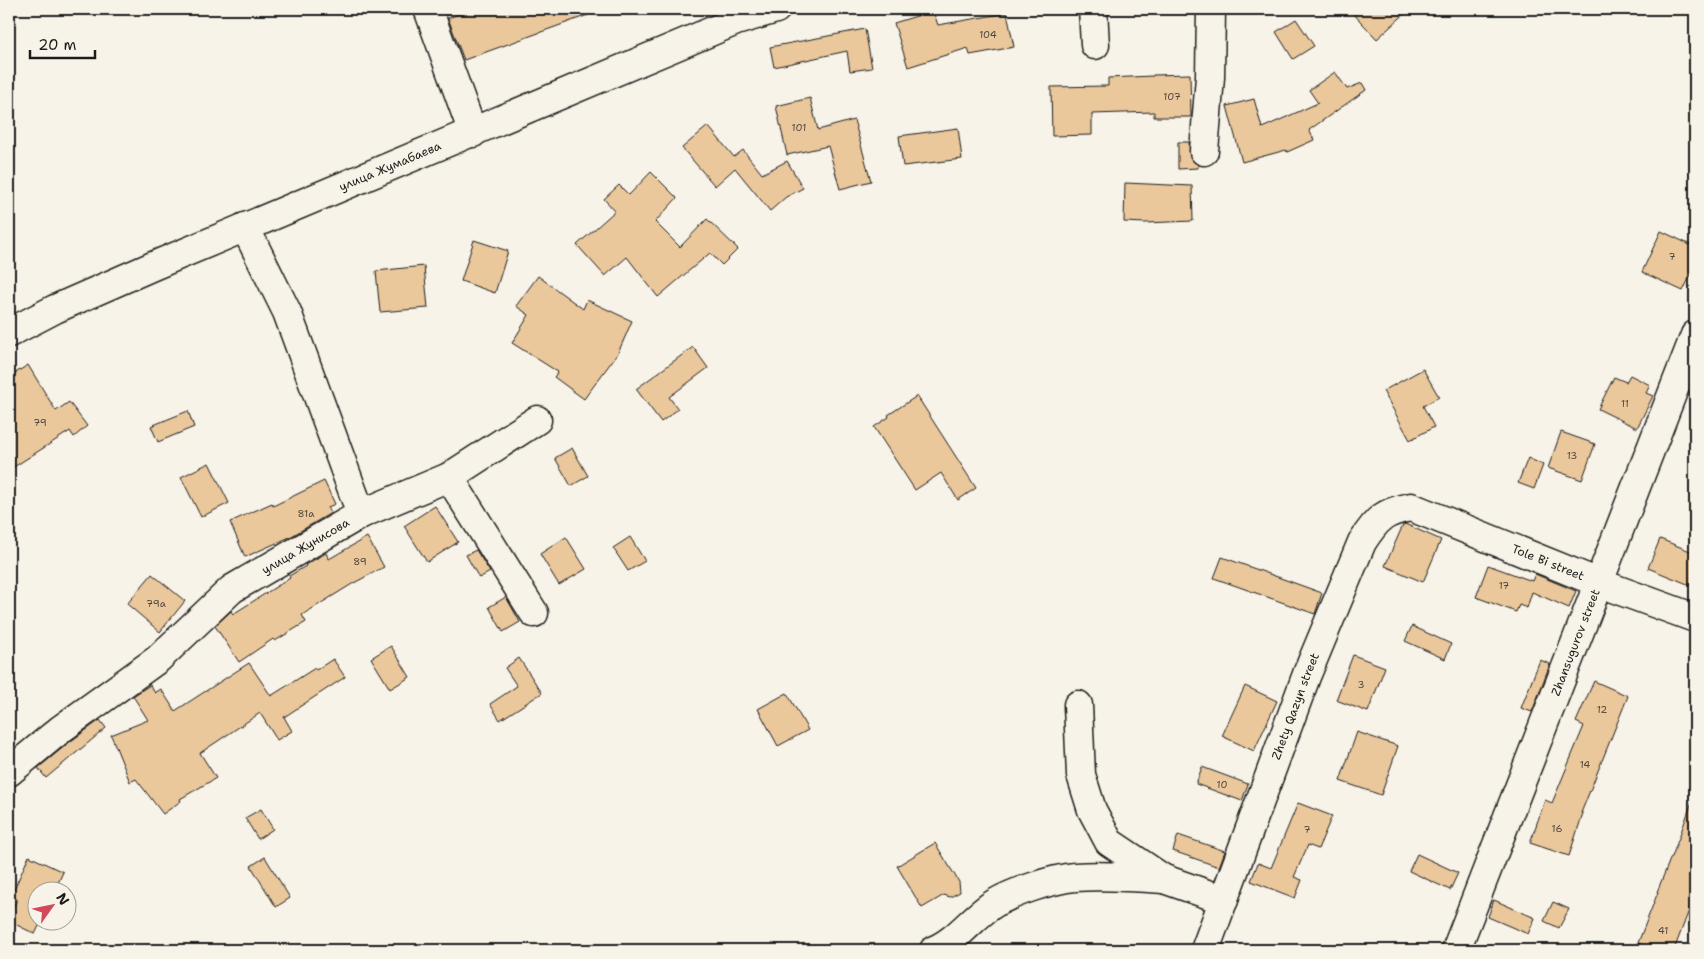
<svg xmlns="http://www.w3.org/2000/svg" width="1704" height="959" font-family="'Shantell Sans',sans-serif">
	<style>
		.building { fill: #ebc89c; stroke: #1c1c1c }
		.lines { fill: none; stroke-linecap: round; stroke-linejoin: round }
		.minor-casing { stroke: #1c1c1c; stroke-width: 31 }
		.minor { stroke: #f7f3e8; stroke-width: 28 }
		.labels { text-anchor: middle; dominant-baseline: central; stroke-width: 4.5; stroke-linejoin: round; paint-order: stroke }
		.number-label { font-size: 10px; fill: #50473c }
		.street-label { font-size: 12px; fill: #1c1c1c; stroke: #f7f3e8 }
	</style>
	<rect width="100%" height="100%" fill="#f7f3e8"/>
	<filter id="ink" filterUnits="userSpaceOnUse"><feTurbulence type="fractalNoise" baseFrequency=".02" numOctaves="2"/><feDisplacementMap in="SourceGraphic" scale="10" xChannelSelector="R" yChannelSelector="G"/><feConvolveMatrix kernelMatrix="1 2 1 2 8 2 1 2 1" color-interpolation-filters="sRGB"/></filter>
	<g filter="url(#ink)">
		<g class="building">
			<path d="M473,9H599V11L464,60L448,18Z"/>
			<path d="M1349,9H1410L1377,39Z"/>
			<path d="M933,11L938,25L1007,13L1014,47L970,55L968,48L908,67L894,23Z"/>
			<path d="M1296,19L1314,46L1293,59L1276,32Z"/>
			<path d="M865,29L872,68L850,71L847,51L774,67L770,47Z"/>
			<path d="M1335,72L1347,89L1362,83L1366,90L1309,130L1314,140L1287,152L1286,150L1242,162L1227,106L1254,99L1262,128L1318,103L1309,90Z"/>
			<path d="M1190,74L1191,117H1154V112L1092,114V135L1052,136L1051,87L1108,86V78L1153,76V75Z"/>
			<path d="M810,98L818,130L854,120L871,181L840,189L828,146L787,155L776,106Z"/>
			<path d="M708,126L734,157L743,150L762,174L787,161L803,188L786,197L770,211L735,168L715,186L682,148Z"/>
			<path d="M958,128L962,159L903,166L899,136Z"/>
			<path d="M1178,142H1189L1190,157L1198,165V168L1178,169Z"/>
			<path d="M651,172L677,198L655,222L680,247L707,219L738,249L722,265L710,253L658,297L627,257L605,276L577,245L615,211L604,199L619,185L629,195Z"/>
			<path d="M1125,183L1192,186L1193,221L1145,223L1124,222Z"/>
			<path d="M1661,231L1695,247V266L1683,291L1642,272Z"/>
			<path d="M474,240L508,251L495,293L461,281Z"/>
			<path d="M424,266L428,308L380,312L376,271Z"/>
			<path d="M538,276L583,309L587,300L632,321L618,353L584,399L554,377L558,372L512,343L529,315L516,306Z"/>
			<path d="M693,347L708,368L669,397L678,409L661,422L636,389Z"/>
			<path d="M28,365L56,411L69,402L87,426L74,437L70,431L9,470V377Z"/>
			<path d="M1423,369L1439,397L1423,406L1434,427L1410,440L1383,391Z"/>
			<path d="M1630,375L1650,385L1646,393L1653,396L1637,428L1598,409L1614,377L1626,382Z"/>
			<path d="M917,396L976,488L958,500L941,473L915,490L874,427L889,417L888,415Z"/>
			<path d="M188,411L194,427L158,442L151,426Z"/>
			<path d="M1561,432L1595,444L1582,480L1548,468Z"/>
			<path d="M572,448L588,476L571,486L555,458Z"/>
			<path d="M1528,458L1543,465L1534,489L1518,483Z"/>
			<path d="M209,463L229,503L201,517L181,477Z"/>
			<path d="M324,481L335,504L328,507L331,513L290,537L245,557L230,522L272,503L273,506Z"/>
			<path d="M435,506L458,542L427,562L404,526Z"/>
			<path d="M1405,524L1441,540L1423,582L1385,566L1403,525Z"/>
			<path d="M367,537L384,567L352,584L302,615L306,622L275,641L273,639L239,662L215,626L231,611L233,614L290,578L289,576L306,566L305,565L326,553L329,559Z"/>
			<path d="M566,537L586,569L559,585L540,554Z"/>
			<path d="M630,537L645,561L628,571L613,548Z"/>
			<path d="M1660,539L1695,553V587L1648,568Z"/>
			<path d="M476,550L490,572L479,578L466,555Z"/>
			<path d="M1222,557L1322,593L1315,614L1214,578Z"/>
			<path d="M1488,565L1532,581L1535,574L1576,591L1569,608L1532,592L1527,608L1519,605L1516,612L1476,597Z"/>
			<path d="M152,574L185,601L160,632L127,604Z"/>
			<path d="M506,597L520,622L503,632L489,607Z"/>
			<path d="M1412,626L1451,644L1445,659L1405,641Z"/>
			<path d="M391,646L410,677L390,689L371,658Z"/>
			<path d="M1353,655L1385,667L1368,712L1336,700Z"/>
			<path d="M519,658L542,693L500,720L490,704L517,686L505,668Z"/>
			<path d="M333,659L345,677L284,717L292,731L277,740L260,713L200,753L216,778L180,799L181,801L163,814L136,779L130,782L111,735L148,720L133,696L150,685L155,693L161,689L175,711L249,663L271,696L315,668L316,670Z"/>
			<path d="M1540,660L1550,664L1532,712L1521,708Z"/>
			<path d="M1594,681L1628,696L1581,813H1583L1569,856L1530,843L1545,800L1552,803L1584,726L1576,722Z"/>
			<path d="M1245,686L1277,701L1254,751L1222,736Z"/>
			<path d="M787,693L808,730L778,746L758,709Z"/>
			<path d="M100,720L106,728L46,778L38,768L71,741Z"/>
			<path d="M1357,732L1398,746L1381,795L1340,781Z"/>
			<path d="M1202,767L1248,784L1242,801L1196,784Z"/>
			<path d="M1693,799H1695V907L1691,905L1674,950H1656L1638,943L1658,892H1657L1671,857H1672Z"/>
			<path d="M1298,803L1332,816L1318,849L1308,845L1294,877L1302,880L1295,898L1251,881L1258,863L1271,868Z"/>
			<path d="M261,809L273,829L258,839L245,818Z"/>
			<path d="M1178,835L1225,851L1219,867L1173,851Z"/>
			<path d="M935,843L959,882L960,892L950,897L944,895L922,908L897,866Z"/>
			<path d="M1417,854L1458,873L1450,890L1409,871Z"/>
			<path d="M29,856L63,872L54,892H38V922H41L35,934L9,921V918L17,899L11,896Z"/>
			<path d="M265,857L290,898L276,907L251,866Z"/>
			<path d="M1494,900L1535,918L1528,934L1488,917Z"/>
			<path d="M1553,902L1569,909L1559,928L1544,921Z"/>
		</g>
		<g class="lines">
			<g class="minor-casing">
				<g id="minor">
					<path d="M428,9L473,133"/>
					<path d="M1093,9L1095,45"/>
					<path d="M1204,151L1210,77L1211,9"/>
					<path d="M245,227L287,312L361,514"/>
					<path id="s1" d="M9,333L55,309L153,266L736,21L776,9"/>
					<path d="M449,477L534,613"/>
					<path d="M1078,705L1081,775L1092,810L1109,842L1164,879L1224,900"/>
					<path id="s2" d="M9,772L61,729L158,659L232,589L361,514L449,477L537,420"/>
					<path d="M934,950C957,941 973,916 995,903C1014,892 1052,879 1075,877C1104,875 1134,877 1164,879"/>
					<path id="s3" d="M1205,950L1307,674L1362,542C1377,519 1383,512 1411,507L1599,583L1695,618"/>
					<path id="s4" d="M1456,950L1695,335"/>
				</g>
			</g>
			<use href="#minor" class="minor"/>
		</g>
	</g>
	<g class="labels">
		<g class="number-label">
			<text x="988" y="34">104</text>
			<text x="1172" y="96">107</text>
			<text x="799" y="127">101</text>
			<text x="1672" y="256">7</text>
			<text x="1625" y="403">11</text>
			<text x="40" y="422">79</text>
			<text x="1572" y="455">13</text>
			<text x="306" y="513">81а</text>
			<text x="360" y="561">89</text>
			<text x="1504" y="585">17</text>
			<text x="156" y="603">79а</text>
			<text x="1361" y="684">3</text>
			<text x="1602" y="709">12</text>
			<text x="1585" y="764">14</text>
			<text x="1222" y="784">10</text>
			<text x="1557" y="828">16</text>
			<text x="1307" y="829">7</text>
			<text x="1663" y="930">41</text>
		</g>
		<g class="street-label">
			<text stroke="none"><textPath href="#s1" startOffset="416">улица Жумабаева</textPath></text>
			<text stroke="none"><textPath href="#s2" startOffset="374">улица Жунисова</textPath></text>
			<text stroke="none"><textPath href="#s3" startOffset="648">Tole Bi street</textPath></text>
			<text stroke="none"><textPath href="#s4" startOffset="330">Zhansugurov street</textPath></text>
			<text stroke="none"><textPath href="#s3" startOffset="260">Zhety Qazyn street</textPath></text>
		</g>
	</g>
	<rect width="1704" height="959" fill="none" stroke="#f7f3e8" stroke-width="30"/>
	<rect x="15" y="15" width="1674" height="929" fill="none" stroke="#1c1c1c" stroke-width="2" filter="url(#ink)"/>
	<g transform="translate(52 906) rotate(57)"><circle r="24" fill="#f7f3e8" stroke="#9f9d96"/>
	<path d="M0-4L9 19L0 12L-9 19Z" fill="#d1495b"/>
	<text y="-8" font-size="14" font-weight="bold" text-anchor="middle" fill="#1c1c1c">N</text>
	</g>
	<path d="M30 50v8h65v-8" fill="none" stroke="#1c1c1c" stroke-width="2.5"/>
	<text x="38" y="50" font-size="15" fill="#1c1c1c" stroke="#f7f3e8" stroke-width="4" paint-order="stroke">20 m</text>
</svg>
